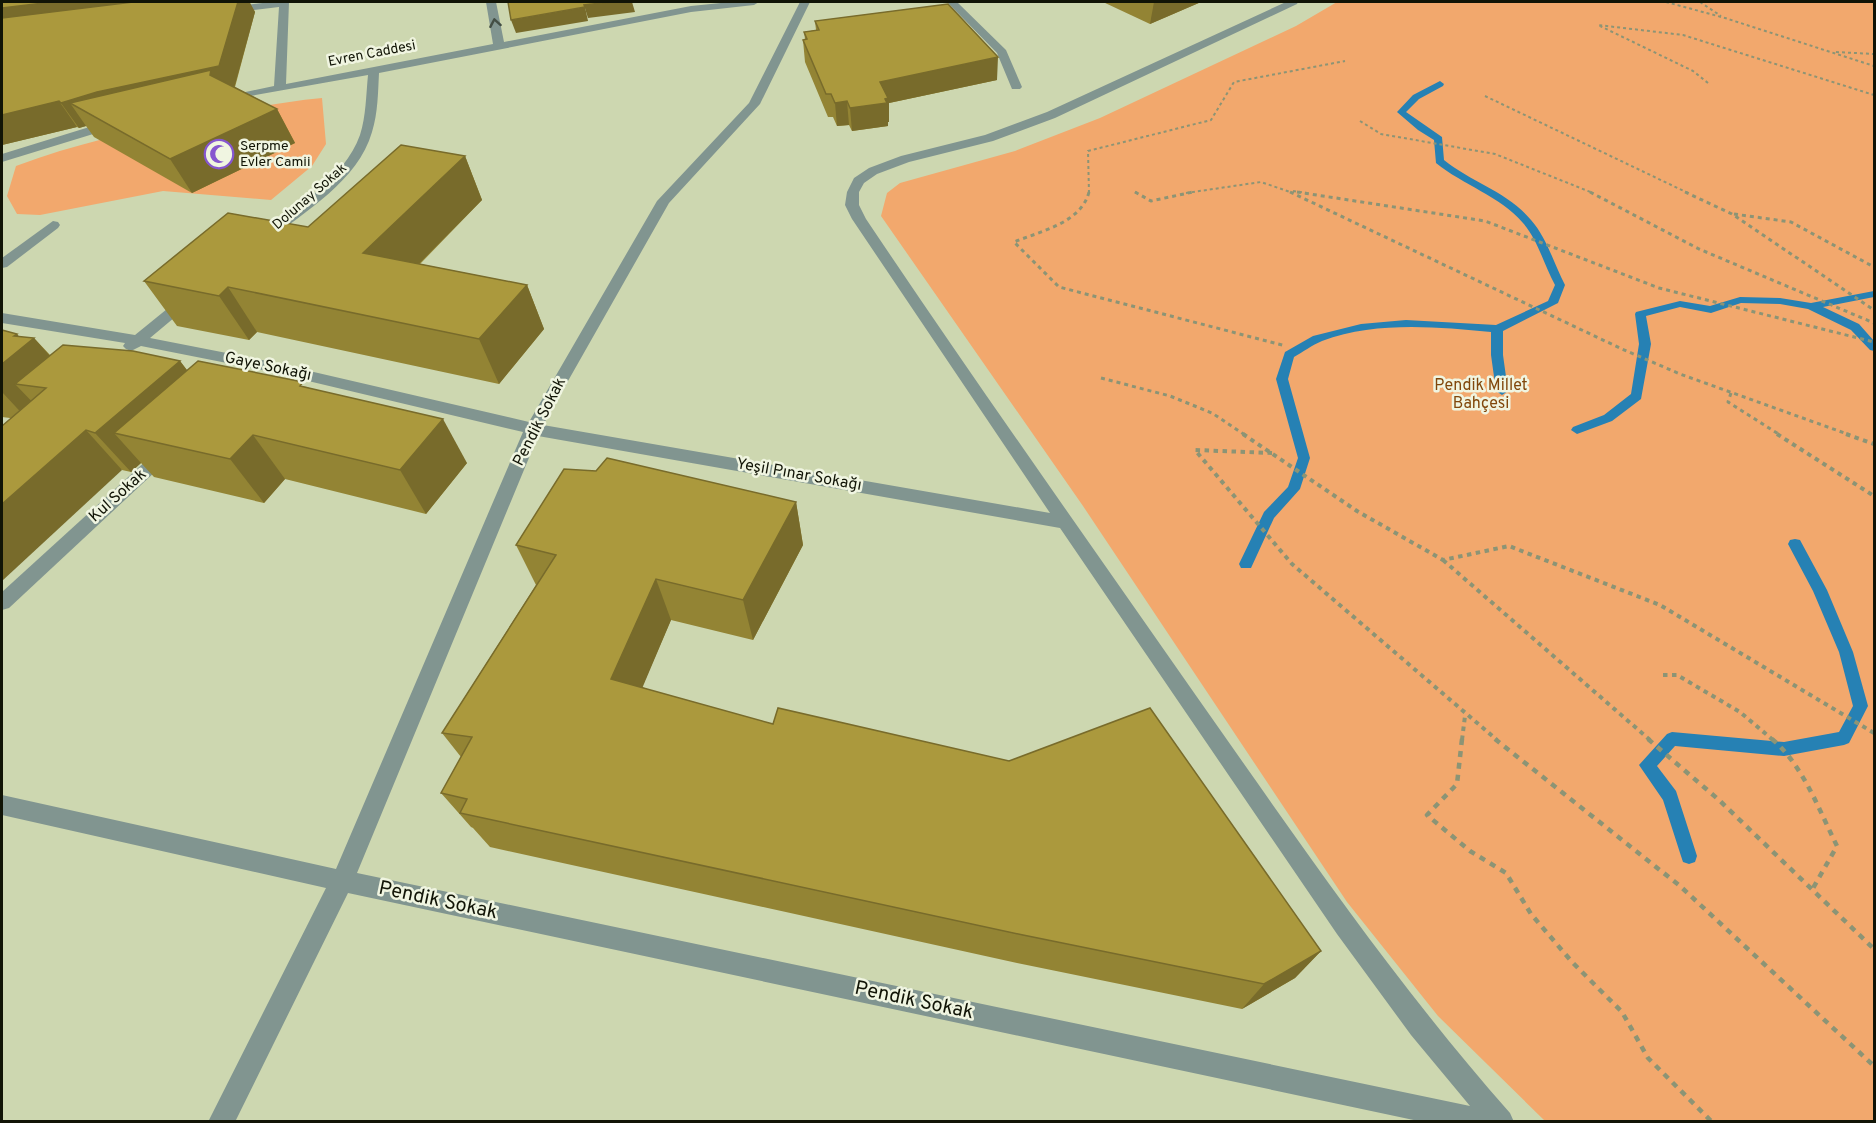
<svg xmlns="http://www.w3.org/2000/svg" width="1876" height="1123" font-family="Overpass,sans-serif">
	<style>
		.green { fill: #f2a86d }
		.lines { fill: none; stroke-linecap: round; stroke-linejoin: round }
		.stream { fill: #2681b4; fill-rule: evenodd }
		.path-far3 { stroke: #8c9475; stroke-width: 2; stroke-dasharray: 3 3; stroke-linecap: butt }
		.path-far2 { stroke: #8c9475; stroke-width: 3; stroke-dasharray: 4 4; stroke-linecap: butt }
		.path-far1 { stroke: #8c9475; stroke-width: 4; stroke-dasharray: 4.5 4.5; stroke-linecap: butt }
		.path { stroke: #8c9475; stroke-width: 4.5; stroke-dasharray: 6 6; stroke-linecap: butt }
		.minor { fill: #819590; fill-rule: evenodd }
		.wall { fill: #938434 }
		.shaded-wall { fill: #786b2b }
		.building { fill: #ab993d; stroke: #786b2b; stroke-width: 1.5 }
		.oneway { stroke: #434e44 }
		.labels { text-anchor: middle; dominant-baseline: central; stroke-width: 5; stroke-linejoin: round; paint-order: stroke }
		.far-street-label { font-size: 14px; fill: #111406; stroke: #f0f5e1 }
		.far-poi-label { font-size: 14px; fill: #111406; stroke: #f0f5e1; text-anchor: start }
		.street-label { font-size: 16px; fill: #111406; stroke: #f0f5e1 }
		.park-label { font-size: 16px; fill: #81470b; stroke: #f0f5e1 }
		.near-street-label { font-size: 20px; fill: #111406; stroke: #f0f5e1 }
	</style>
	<rect width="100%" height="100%" fill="#cdd7b0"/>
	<g class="green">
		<path d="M1337,2H1874V1121H1545L1438,1016L1347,902L1083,506L881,216L887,193L900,183L1015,151L1100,118L1296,26Z"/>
		<path d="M322,98L326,144L312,166L271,200L163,191L40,215L17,214L7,196L16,166C74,144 134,131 194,119C237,111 279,102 322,98Z"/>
	</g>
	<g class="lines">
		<g class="stream">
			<path d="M1440,81L1444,84L1443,86L1419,99L1406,112L1442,137L1444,160C1471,182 1508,192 1531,220C1547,238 1554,264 1565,285L1558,303L1503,331V355L1508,391L1502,395L1496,391L1491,355V332C1436,327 1376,321 1322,341C1312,345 1303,352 1294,357L1288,379L1310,458L1300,489L1274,518L1251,568H1241L1239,564L1264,512L1288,487L1298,458L1276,379L1285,352L1313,336L1361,324L1406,320L1496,325L1548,301L1555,285C1544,265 1538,240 1523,223C1500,196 1463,185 1436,163L1434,140L1418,130L1397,112L1413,95Z"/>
			<path d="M1874,291V297L1823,307L1859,324L1874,341V351L1870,350L1851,330L1808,309L1780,304L1741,303L1711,313L1680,307L1646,316L1651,344L1641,399L1612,421L1577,434L1571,430L1573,427L1604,415L1631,394L1639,344L1635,314L1636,312L1680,301L1710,306L1740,297L1780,298L1811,303Z"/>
			<path d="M1795,539L1800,540L1827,590L1853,652L1868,706L1849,743L1844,745L1784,756L1675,746L1657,766L1676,791L1697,856L1695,862L1689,864L1683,862L1681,856L1663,800L1639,765L1667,734L1672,732L1784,742L1839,732L1853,706L1839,652L1813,591L1788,544L1790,540Z"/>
		</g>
		<g class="path-far3">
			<path d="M1666,2L1725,18L1874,66"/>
			<path d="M1700,2L1721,16"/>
			<path d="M1836,52L1874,54"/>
			<path d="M1708,83L1693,71L1598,25L1683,35L1874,95"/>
			<path d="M1485,96L1688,193"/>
			<path d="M1360,121L1381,134L1495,154L1593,193"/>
			<path d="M1293,191L1307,193"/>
			<path d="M1135,192L1137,193"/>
			<path d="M1089,193L1088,151L1211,120L1234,82L1345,61"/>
			<path d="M1186,193L1261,182L1293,193"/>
		</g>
		<g class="path-far2">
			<path d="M1089,192C1081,223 1041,231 1014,242L1059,287L1286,346"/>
			<path d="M1135,192L1151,201L1193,192"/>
			<path d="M1290,192L1622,349L1680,374L1850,435"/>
			<path d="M1297,192L1485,221L1659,288L1874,342"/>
			<path d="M1590,192L1699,249L1874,323"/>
			<path d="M1685,192L1732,214L1874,310"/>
			<path d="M1734,214L1791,222L1874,267"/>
			<path d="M1101,378L1170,396L1212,413L1245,435"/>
			<path d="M1731,393L1728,402L1780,435"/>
		</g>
		<g class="path-far1">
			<path d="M1243,434L1357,511L1443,560L1509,546L1660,605L1874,733"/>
			<path d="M1777,434L1874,496"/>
			<path d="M1846,434L1874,444"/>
			<path d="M1272,453L1195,450L1292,564L1497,740"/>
			<path d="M1443,560L1650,740"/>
			<path d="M1663,675H1677L1740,712L1773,740"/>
			<path d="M1462,740L1465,716"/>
		</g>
		<g class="path">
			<path d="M1462,739L1457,784L1427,815L1470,851L1506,873L1531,914L1572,962L1622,1012L1648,1058L1712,1122"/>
			<path d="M1495,739L1680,886L1874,1066"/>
			<path d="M1648,739L1719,800L1874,949"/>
			<path d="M1772,739C1803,765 1819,810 1837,846L1812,890"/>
		</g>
		<g class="minor">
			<path d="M271,2H289L286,84L493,44L486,2H496L504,42L691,6L731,2H759L754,5L691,12L379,73C378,92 378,113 372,132C358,181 305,211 268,241H258L256,238L258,235C294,207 344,180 360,135C366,116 366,95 368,75L222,101V97L274,86L279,7L229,13L224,10L229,7Z"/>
			<path d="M800,2H810L760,104L669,203L543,425L1050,513L852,219L845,205L847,192L854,178L869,168L901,156L985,135L1047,112L1286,2H1298L1297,4L1055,118L993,141L909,162L877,174L864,183L859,192V205L866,219C974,380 1086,538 1197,697C1297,839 1395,983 1510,1113L1514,1122H1423L348,893L235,1122H208L326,888L2,815V795L336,869L523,432L262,370L141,346L131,351L126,349L123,346L125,343L2,323V313L135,335L183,296H193L195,299L193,302L150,338L262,360L529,422L657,201L749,103ZM538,436L1060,528L1337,934L1411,1035L1470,1106L357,873Z"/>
			<path d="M947,2H957L1006,50L1022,87L1020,89H1012L997,53Z"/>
			<path d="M112,120L116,121V127L2,162V154Z"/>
			<path d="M53,221L58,222L60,225L58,228L7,267L2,268V258Z"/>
			<path d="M165,447L171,449L173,453L171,457L9,608L2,610V592L159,449Z"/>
		</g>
	</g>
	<g class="wall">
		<path d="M2,2L250,3L255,12L235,87L277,109L295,143L192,193L94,137L86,126L79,128L77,127L2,145Z"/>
		<path d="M1103,2H1201L1150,24Z"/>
		<path d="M815,21L997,80L889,103V122H888V126L852,131L849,125L837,126L833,117H828L805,62L803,40L805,39L804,32L816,30Z"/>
		<path d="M465,156L482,200L420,264L527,285L544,329L499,384L257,332L249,340L177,326L144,281L308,227Z"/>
		<path d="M17,334L19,337L34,338L50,355L180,361L187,370L307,387L467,463L426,514L285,479L264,503L154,477L141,463L131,472L122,470L10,418L2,417V364Z"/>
		<path d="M796,502L803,545L753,640L671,620L642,687L1321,951L1295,978L1242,1009L1017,963L490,847L473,828L471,827L441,793L461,757L442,733L536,585L516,545Z"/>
	</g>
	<g class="shaded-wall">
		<path d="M52,2H258L250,3L255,12L233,92L70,103L86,126L79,128L61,103L2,34V8Z"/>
		<path d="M611,2H632L635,12L588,18L584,5Z"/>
		<path d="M1154,2H1201L1150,24Z"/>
		<path d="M585,7L588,21L516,33L511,20Z"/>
		<path d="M998,57L997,80L889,103V122H888V126L852,131L850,108L880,82Z"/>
		<path d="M59,101L77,127L2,145V115Z"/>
		<path d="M847,101L849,125L837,126L835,103Z"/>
		<path d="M277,109L295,143L192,193L170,159Z"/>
		<path d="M465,156L482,200L386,297L363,253Z"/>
		<path d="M527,285L544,329L499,384L479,339Z"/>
		<path d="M228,287L257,332L249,340L219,296Z"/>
		<path d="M17,334L26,345L34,338L74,383L46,388L15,384L41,411L29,421L2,392V364L14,336Z"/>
		<path d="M180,361L210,401L114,433L141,463L131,472L95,433Z"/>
		<path d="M443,419L467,463L426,514L400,470Z"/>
		<path d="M86,430L122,470L2,581V504Z"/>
		<path d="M253,435L285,479L264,503L230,459Z"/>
		<path d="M796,502L803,545L753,640L743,600Z"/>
		<path d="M656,579L671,620L630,717L611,679Z"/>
		<path d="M1321,951L1295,978L1242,1009L1264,984Z"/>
	</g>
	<g class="building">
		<path d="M2,2H52L2,8Z"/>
		<path d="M133,2H238L219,66L97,92L61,103L59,101L2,115V18Z"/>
		<path d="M508,2H611L584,5L585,7L511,20Z"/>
		<path d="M948,4L998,57L880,82L888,98L885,99L887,103L850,108L847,101L835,103L831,94H826L803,40L807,39L804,32L819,30L815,21Z"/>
		<path d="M211,70L210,75L277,109L170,159L70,103Z"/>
		<path d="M401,145L465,156L363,253L527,285L479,339L228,287L219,296L144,281L228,213L308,227Z"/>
		<path d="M2,330L17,334L14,336L34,338L2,364Z"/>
		<path d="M63,345L133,351L180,361L95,433L86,430L2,504V426L46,388L15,384Z"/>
		<path d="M198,361L303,382L300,386L443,419L400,470L253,435L230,459L114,433Z"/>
		<path d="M607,458L796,502L743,600L656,579L611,679L773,724L778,708L1009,761L1150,708L1321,951L1264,984L1023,935L460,813L467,799L441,793L472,737L442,733L556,555L516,545L564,469L596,471Z"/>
	</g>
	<defs><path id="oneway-chevron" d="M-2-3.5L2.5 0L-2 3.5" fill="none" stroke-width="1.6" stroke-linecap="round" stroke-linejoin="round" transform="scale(1.5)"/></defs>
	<use class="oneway" href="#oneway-chevron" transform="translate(495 23) rotate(-100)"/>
	<defs>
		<g id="mosque-ring" transform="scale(1.5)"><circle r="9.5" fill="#f0f5e1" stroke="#8656cf" stroke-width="1.5"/><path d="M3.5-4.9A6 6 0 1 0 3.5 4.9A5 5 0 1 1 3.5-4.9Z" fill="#8656cf"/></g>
	</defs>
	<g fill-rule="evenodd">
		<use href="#mosque-ring" x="219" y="154"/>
	</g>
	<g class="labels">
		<g class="far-street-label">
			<text transform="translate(372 54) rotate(-11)">Evren Caddesi</text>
			<text transform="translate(310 197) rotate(-41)">Dolunay Sokak</text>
		</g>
		<g class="far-poi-label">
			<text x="240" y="146">Serpme<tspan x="240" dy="16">Evler Camii</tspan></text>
		</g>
		<g class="street-label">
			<text transform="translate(268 367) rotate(12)">Gaye Sokağı</text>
			<text transform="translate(540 422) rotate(-63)">Pendik Sokak</text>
			<text transform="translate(799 475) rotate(10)">Yeşil Pınar Sokağı</text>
			<text transform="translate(118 496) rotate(-42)">Kul Sokak</text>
		</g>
		<g class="park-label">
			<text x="1481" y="386">Pendik Millet<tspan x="1481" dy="18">Bahçesi</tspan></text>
		</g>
		<g class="near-street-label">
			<text transform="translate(438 901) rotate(12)">Pendik Sokak</text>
			<text transform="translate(914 1001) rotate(12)">Pendik Sokak</text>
		</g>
	</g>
	<rect width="1876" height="1123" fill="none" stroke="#111406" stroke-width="6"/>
</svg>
